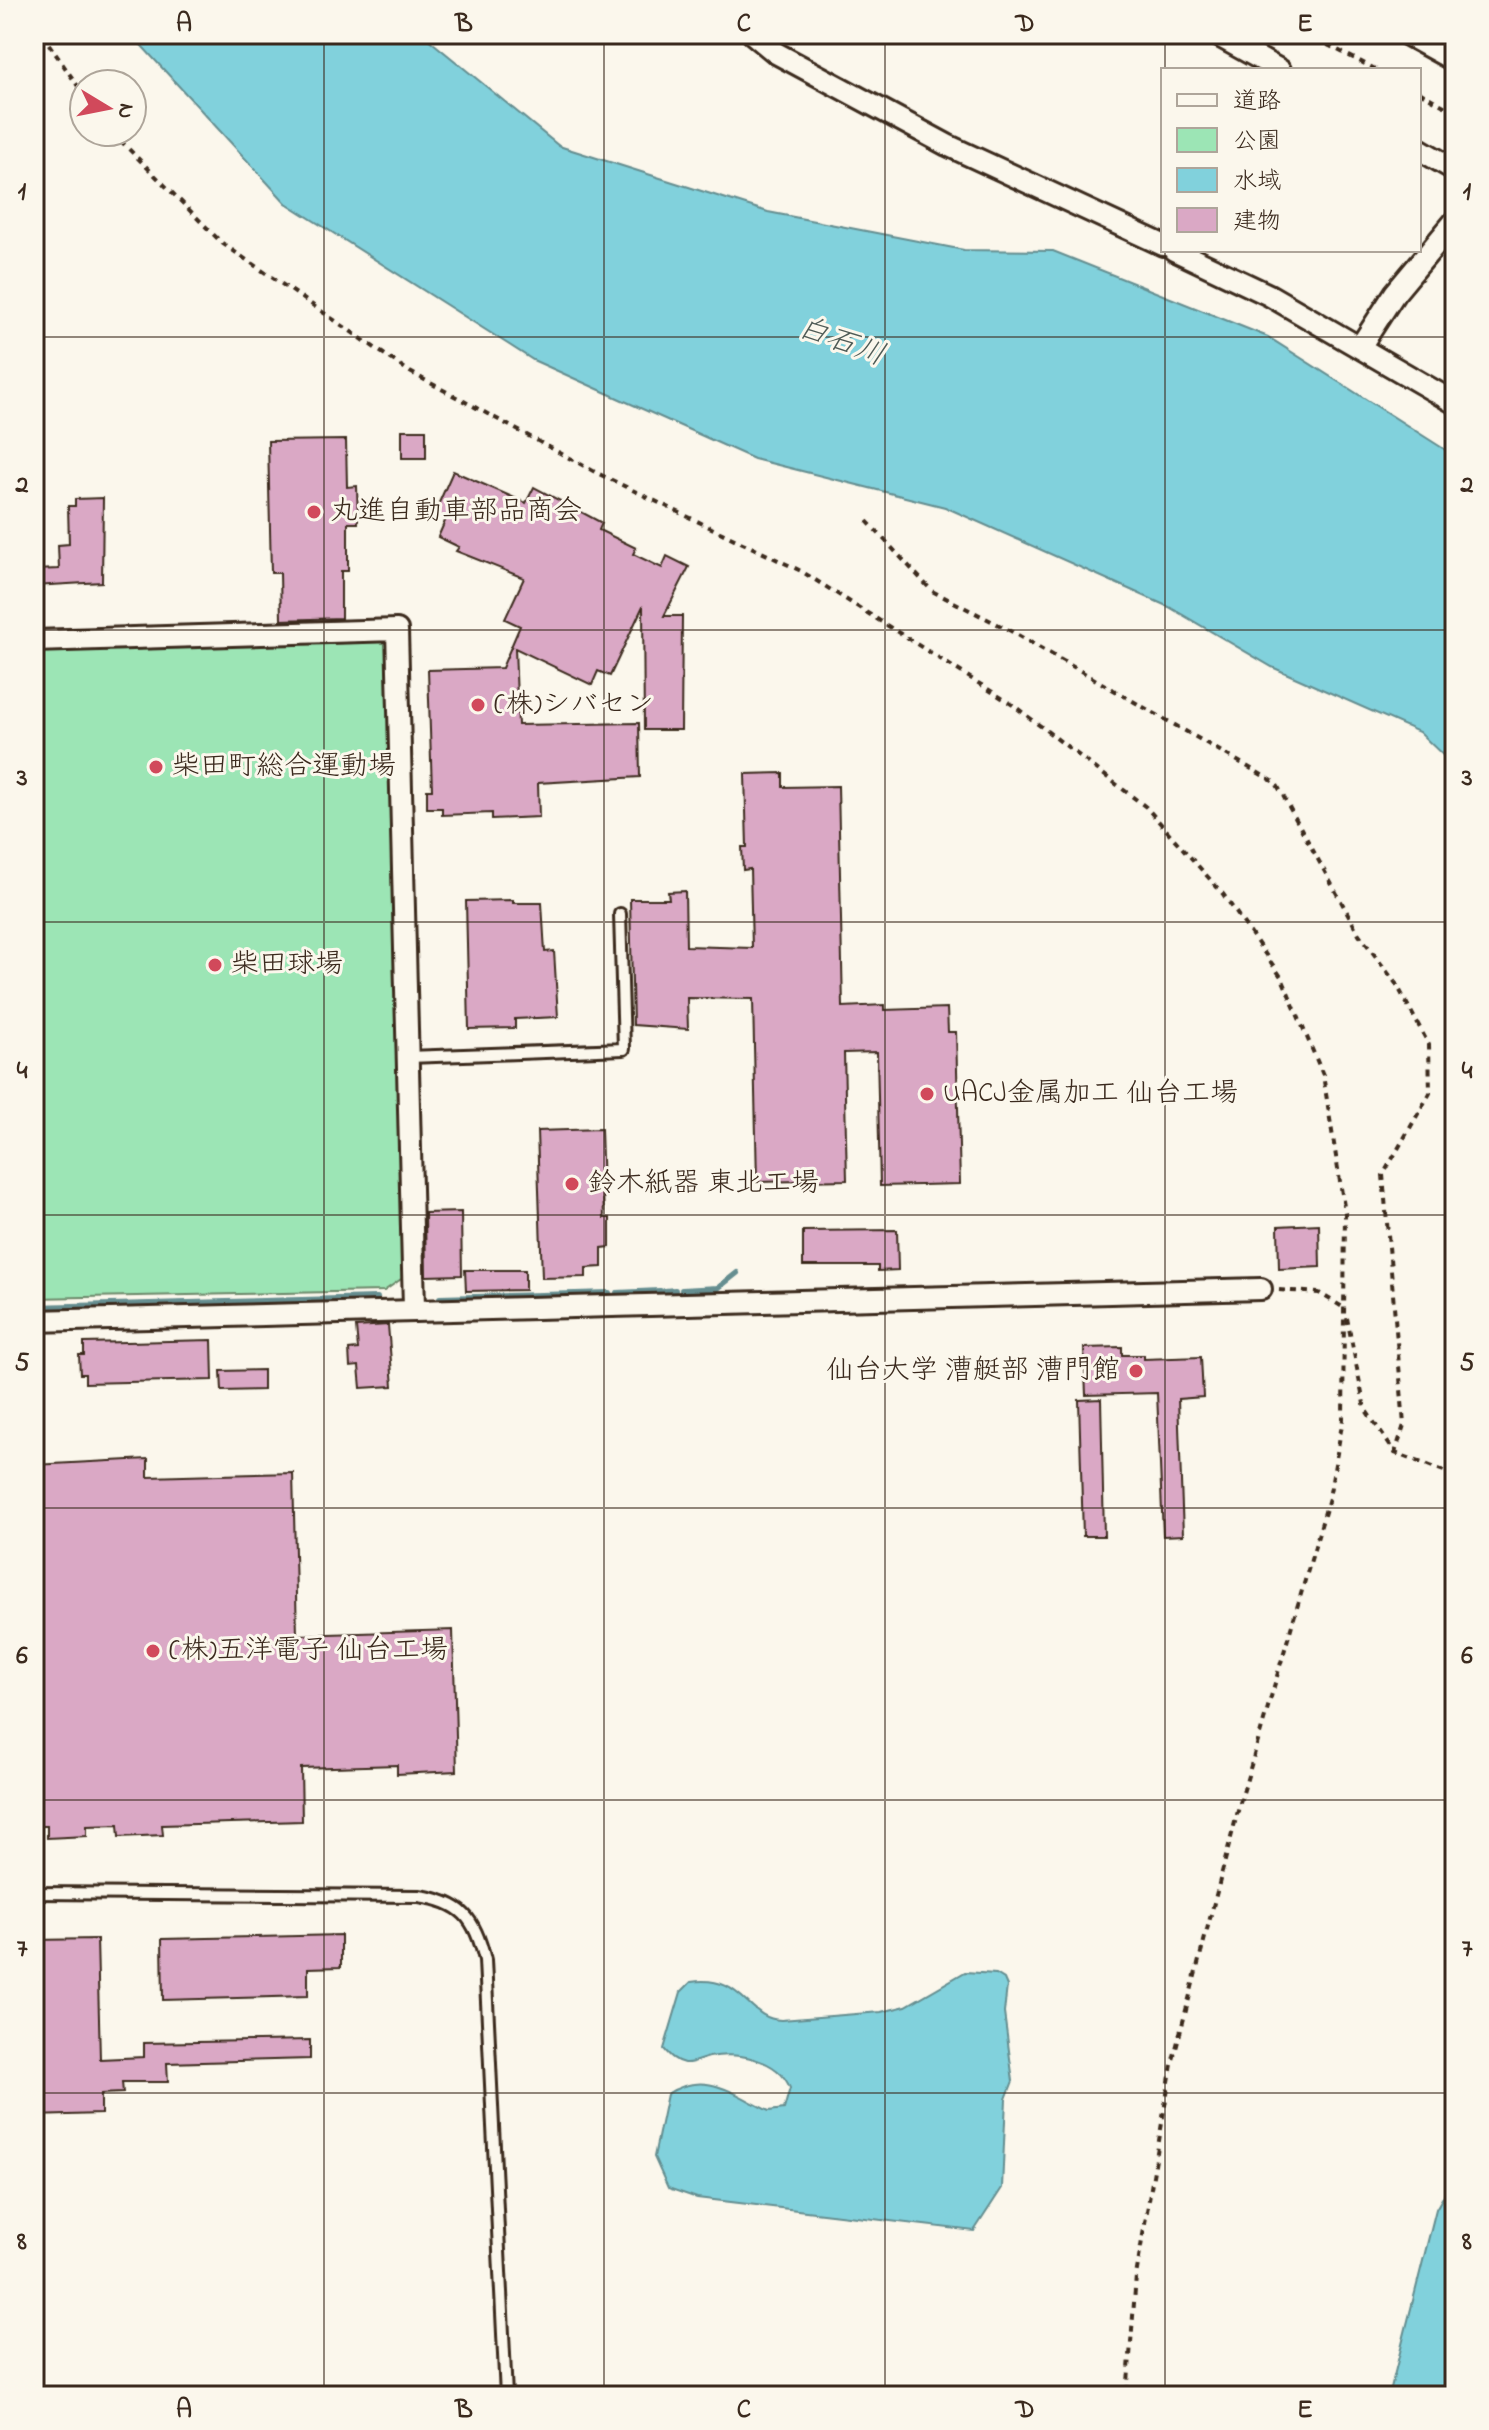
<svg xmlns="http://www.w3.org/2000/svg" width="1489" height="2430" font-family="'Indie Flower','Klee One',sans-serif">
	<style>
		.green { fill: #9ce5b5; stroke: #6c886a; stroke-width: 2 }
		.water { fill: #81d1dc; stroke: #658e90; stroke-width: 2 }
		.lines { fill: none; stroke-linecap: round; stroke-linejoin: round }
		.stream { stroke: #658e90; stroke-width: 6 }
		.building { fill: #daa8c5; stroke: #3b2a1e; stroke-width: 2 }
		.service-casing { stroke: #3b2a1e; stroke-width: 16 }
		.minor-casing { stroke: #3b2a1e; stroke-width: 26 }
		.path { stroke: #3b2a1e; stroke-width: 4; stroke-dasharray: 6 6; stroke-linecap: butt }
		.service { stroke: #fbf7ec; stroke-width: 10 }
		.minor { stroke: #fbf7ec; stroke-width: 20 }
		.grid { fill: none; stroke: #3b2a1e; stroke-width: 2; stroke-opacity: 0.55 }
		.poi-dot { fill: #d1495b; stroke: #fbf7ec; stroke-width: 3 }
		.labels { text-anchor: middle; dominant-baseline: central; stroke-width: 6; stroke-linejoin: round; paint-order: stroke }
		.poi-label { font-size: 28px; fill: #3b2a1e; stroke: #fbf7ec; text-anchor: start }
		.water-label { font-size: 30px; font-style: italic; fill: #505c57; stroke: #fbf7ec }
		.neatline { fill: none; stroke: #3b2a1e; stroke-width: 3 }
		.grid-label { font-size: 26px; text-anchor: middle; font-weight: bold; fill: #3b2a1e }
	</style>
	<rect width="100%" height="100%" fill="#fbf7ec"/>
	<filter id="ink" filterUnits="userSpaceOnUse"><feTurbulence type="fractalNoise" baseFrequency=".0125" numOctaves="2"/><feDisplacementMap in="SourceGraphic" scale="16" xChannelSelector="R" yChannelSelector="G"/><feConvolveMatrix kernelMatrix="1 2 1 2 8 2 1 2 1" color-interpolation-filters="sRGB"/></filter>
	<g filter="url(#ink)">
		<path class="green" d="M389,640L404,1277L384,1291L34,1298V652Z"/>
		<g class="water">
			<path d="M131,34H422L559,146L768,212L964,250L1053,251L1268,337L1455,456V767L1419,732L1272,667L1169,607L945,507L754,459L533,360L286,203Z"/>
			<path d="M965,1972L996,1974L1004,1979L1007,1986L1004,2013L1013,2081L1006,2099L1002,2188L974,2231L697,2198L668,2188L654,2157L667,2094C706,2069 733,2094 769,2111L784,2109L790,2088C778,2058 737,2052 709,2057C701,2059 692,2064 684,2063C675,2061 670,2056 664,2049L681,1992L691,1982C744,1974 746,2019 781,2020L881,2012L906,2006Z"/>
			<path d="M1455,2176V2396H1389L1436,2209Z"/>
		</g>
		<g class="lines">
			<g class="stream">
				<path d="M682,1290L718,1288L737,1273"/>
				<path d="M665,1291L675,1290"/>
				<path d="M617,1293L660,1291"/>
				<path d="M440,1298L609,1293"/>
				<path d="M34,1307L377,1298"/>
			</g>
		</g>
		<g class="building">
			<rect x="402" y="430" width="24" height="28"/>
			<path d="M346,440L347,487L357,486L358,523H348V571H341V618L281,620L280,573H271L268,441Z"/>
			<path d="M453,471L526,503L534,487L602,523L599,530L636,548L633,554L662,568L667,556L689,567L664,616H682L681,730H644L643,606L610,676L598,671L592,685L515,648L518,725L639,723L640,777L538,783L539,817L492,819V813L442,815V808H427V790H432L428,670L502,668L520,626L505,619L524,578L456,551L459,547L438,537L446,519L434,514Z"/>
			<path d="M103,498L102,582L34,586V570L59,569L58,545L69,544L68,506H75V499Z"/>
			<path d="M783,773V787L838,786L843,1007L884,1005V1010L947,1008L948,1032H956L960,1184L880,1186L877,1052L844,1053L847,1180L757,1182L753,999L687,998L688,1029L633,1025L630,899H669L668,892L685,891L686,946L752,948L750,869L743,870L742,847H747L745,774Z"/>
			<path d="M513,900V903H542L545,952L554,951L558,1017L515,1019V1028L469,1029L466,901Z"/>
			<path d="M601,1129L604,1218H610V1247L602,1248V1267L586,1268V1277L542,1278L537,1131Z"/>
			<path d="M461,1212L462,1275L426,1276L425,1213Z"/>
			<path d="M1319,1224L1320,1267L1279,1269L1278,1226Z"/>
			<path d="M897,1230L898,1270L878,1271V1266H803V1231Z"/>
			<path d="M465,1270H525V1290L466,1291Z"/>
			<path d="M388,1325L393,1386L361,1388L359,1366L350,1367L349,1350L358,1349L356,1327Z"/>
			<path d="M212,1340L213,1380L85,1383V1374H80L79,1355H84V1343Z"/>
			<path d="M1122,1347V1355H1144V1359L1201,1357L1203,1397L1178,1399L1183,1535L1163,1536L1157,1393L1086,1395L1084,1348Z"/>
			<path d="M263,1370V1390L222,1391L221,1371Z"/>
			<path d="M1101,1399L1104,1536H1083L1079,1400Z"/>
			<path d="M148,1459V1477L293,1473L297,1635L453,1630L457,1771L397,1774V1765L301,1768L302,1821L162,1825L163,1835L119,1837L118,1825L87,1826V1836L47,1838V1826H34V1465Z"/>
			<path d="M341,1935V1967L308,1968V1996L163,2000L162,1939Z"/>
			<path d="M97,1939L100,2059L144,2057V2043L310,2040V2059L167,2063L168,2082H122L123,2093L101,2094V2114L34,2116V1940Z"/>
		</g>
		<g class="lines">
			<g class="service-casing">
				<g id="service">
					<path d="M408,1057L624,1049L620,914"/>
					<path d="M34,1893L419,1896C462,1902 475,1918 485,1960L506,2396"/>
				</g>
			</g>
			<g class="minor-casing">
				<g id="minor">
					<path d="M753,34L776,53L947,145L1163,245"/>
					<path d="M1215,34L1280,70"/>
					<path d="M1406,34L1455,61"/>
					<path d="M1419,149L1455,170"/>
					<path d="M1174,250L1269,295L1455,403"/>
					<path d="M1360,347L1395,293L1455,221"/>
					<path d="M34,641L397,630L414,1308"/>
					<path d="M34,1321L1261,1289"/>
				</g>
			</g>
			<g class="path">
				<path d="M42,34L84,95"/>
				<path d="M1306,34L1377,70"/>
				<path d="M1419,92L1455,112"/>
				<path d="M112,132L222,243L410,372L597,473L801,571L1013,705L1146,807L1223,894L1282,978L1323,1075L1345,1213L1343,1419L1329,1498L1240,1803L1172,2064L1136,2276L1127,2396"/>
				<path d="M867,521L932,591L1009,630L1276,783L1359,934L1397,985L1429,1045L1430,1093L1383,1175L1404,1425L1395,1453"/>
				<path d="M1279,1290L1319,1293L1346,1309"/>
				<path d="M1347,1318L1365,1409L1395,1453L1455,1475"/>
			</g>
			<use href="#service" class="service"/>
			<use href="#minor" class="minor"/>
		</g>
	</g>
	<path class="grid" d="M324,34V2396M604,34V2396M885,34V2396M1165,34V70M1165,250V2396M34,337H1455M34,630H1455M34,922H1455M34,1215H1455M34,1508H1455M34,1800H1455M34,2093H1455"/>
	<g class="poi-dot">
		<circle cx="314" cy="512" r="8"/>
		<circle cx="478" cy="705" r="8"/>
		<circle cx="156" cy="767" r="8"/>
		<circle cx="215" cy="965" r="8"/>
		<circle cx="927" cy="1094" r="8"/>
		<circle cx="572" cy="1184" r="8"/>
		<circle cx="1136" cy="1371" r="8"/>
		<circle cx="153" cy="1651" r="8"/>
	</g>
	<g class="labels">
		<g class="poi-label">
			<text x="330" y="512">丸進自動車部品商会</text>
			<text x="494" y="705">(株)シバセン</text>
			<text x="172" y="767">柴田町総合運動場</text>
			<text x="231" y="965">柴田球場</text>
			<text x="943" y="1094">UACJ金属加工 仙台工場</text>
			<text x="588" y="1184">鈴木紙器 東北工場</text>
			<text x="1120" y="1371" text-anchor="end">仙台大学 漕艇部 漕門館</text>
			<text x="169" y="1651">(株)五洋電子 仙台工場</text>
		</g>
		<g class="water-label">
			<text transform="translate(841 343) rotate(20)">白石川</text>
		</g>
	</g>
	<rect width="1489" height="2430" fill="none" stroke="#fbf7ec" stroke-width="88"/>
	<rect x="1161" y="68" width="260" height="184" fill="#fbf7ec" stroke="#aea59a" stroke-width="2"/>
	<rect x="1177" y="94" width="40" height="12" fill="#fbf7ec" stroke="#aea59a" stroke-width="2"/>
	<text x="1233" y="108" font-size="24" fill="#3b2a1e">道路</text>
	<rect x="1177" y="128" width="40" height="24" fill="#9ce5b5" stroke="#aea59a" stroke-width="2"/>
	<text x="1233" y="148" font-size="24" fill="#3b2a1e">公園</text>
	<rect x="1177" y="168" width="40" height="24" fill="#81d1dc" stroke="#aea59a" stroke-width="2"/>
	<text x="1233" y="188" font-size="24" fill="#3b2a1e">水域</text>
	<rect x="1177" y="208" width="40" height="24" fill="#daa8c5" stroke="#aea59a" stroke-width="2"/>
	<text x="1233" y="228" font-size="24" fill="#3b2a1e">建物</text>
	<g transform="translate(108 108) rotate(100)"><circle r="38" fill="#fbf7ec" stroke="#aea59a" stroke-width="2"/>
	<path d="M0-6L14 30L0 20L-14 30Z" fill="#d1495b"/>
	<text y="-12" font-size="22" font-weight="bold" text-anchor="middle" fill="#3b2a1e">N</text>
	</g>
	<rect x="44" y="44" width="1401" height="2342" class="neatline"/>
	<g class="grid-label">
		<text x="184" y="31">A</text>
		<text x="464" y="31">B</text>
		<text x="744" y="31">C</text>
		<text x="1025" y="31">D</text>
		<text x="1305" y="31">E</text>
		<text x="22" y="199">1</text>
		<text x="1467" y="199">1</text>
		<text x="22" y="492">2</text>
		<text x="1467" y="492">2</text>
		<text x="22" y="785">3</text>
		<text x="1467" y="785">3</text>
		<text x="22" y="1078">4</text>
		<text x="1467" y="1078">4</text>
		<text x="22" y="1370">5</text>
		<text x="1467" y="1370">5</text>
		<text x="22" y="1663">6</text>
		<text x="1467" y="1663">6</text>
		<text x="22" y="1956">7</text>
		<text x="1467" y="1956">7</text>
		<text x="22" y="2249">8</text>
		<text x="1467" y="2249">8</text>
		<text x="184" y="2417">A</text>
		<text x="464" y="2417">B</text>
		<text x="744" y="2417">C</text>
		<text x="1025" y="2417">D</text>
		<text x="1305" y="2417">E</text>
	</g>
</svg>
